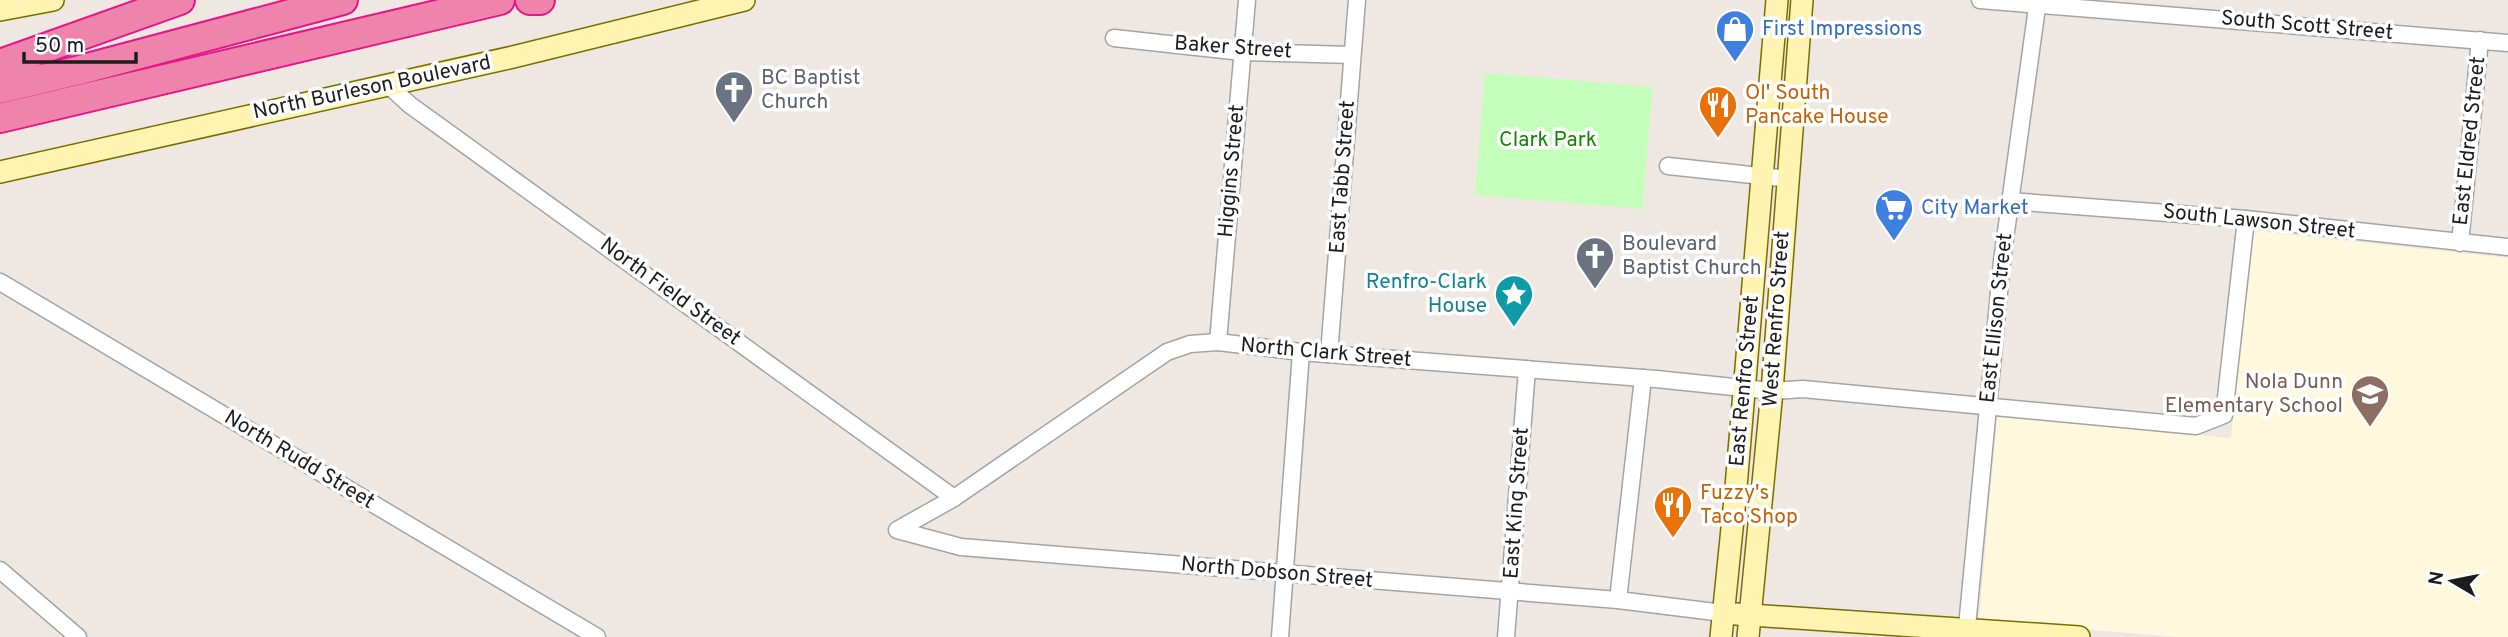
<svg xmlns="http://www.w3.org/2000/svg" width="2508" height="637" font-family="Overpass,sans-serif">
	<style>
		.education { fill: #fff8dc }
		.park { fill: #c3febb }
		.lines { fill: none; stroke-linecap: round; stroke-linejoin: round }
		.street-casing { stroke: #a4a4a4; stroke-width: 19 }
		.secondary-casing { stroke: #796e00; stroke-width: 24 }
		.highway-casing { stroke: #e71587; stroke-width: 32 }
		.street { stroke: #fff; stroke-width: 16 }
		.secondary { stroke: #fff3b1; stroke-width: 21 }
		.highway { stroke: #ee83ac; stroke-width: 28 }
		.labels { text-anchor: middle; dominant-baseline: central; stroke-width: 7; stroke-linejoin: round; paint-order: stroke }
		.street-label { font-size: 21px; fill: #1d1d1d; stroke: #fff }
		.shop-label { font-size: 21px; fill: #366cbe; stroke: #fff; text-anchor: start }
		.worship-label { font-size: 21px; fill: #5b616d; stroke: #fff; text-anchor: start }
		.food-label { font-size: 21px; fill: #c56008; stroke: #fff; text-anchor: start }
		.park-label { font-size: 21px; fill: #118402; stroke: #fff }
		.culture-label { font-size: 21px; fill: #0d838f; stroke: #fff; text-anchor: end }
		.education-label { font-size: 21px; fill: #785e54; stroke: #fff; text-anchor: end }
	</style>
	<rect width="100%" height="100%" fill="#efe8e2"/>
	<path class="education" d="M2254,231L2508,258V637H2180L1979,621L1997,417L2231,438Z"/>
	<path class="park" d="M1485,73L1653,87L1642,209L1475,195Z"/>
	<g class="lines">
		<g class="street-casing">
			<g id="street">
				<path d="M1980,0L2508,43"/>
				<path d="M1114,38L1242,52L1352,55"/>
				<path d="M387,84L410,105L954,498"/>
				<path d="M1668,166L1789,179"/>
				<path d="M2010,201L2246,219L2508,247"/>
				<path d="M2460,243L2480,40"/>
				<path d="M0,282L597,637"/>
				<path d="M1218,342L1247,0"/>
				<path d="M1329,354L1357,0"/>
				<path d="M0,570L78,637"/>
				<path d="M1618,600L1643,378"/>
				<path d="M1723,613L1618,600L961,547L897,530L954,498L1167,352L1190,344L1218,342L1301,352L1656,379L1772,391L1803,389L2196,426L2224,415L2246,219"/>
				<path d="M1280,637L1301,352"/>
				<path d="M1506,637L1527,369"/>
				<path d="M1966,637L2002,261L2038,0"/>
			</g>
		</g>
		<g class="secondary-casing">
			<g id="secondary">
				<path d="M0,10L53,0"/>
				<path d="M0,172L513,57L744,0"/>
				<path d="M1736,614L2079,637"/>
				<path d="M1721,637L1735,499L1777,0"/>
				<path d="M1748,637L1772,391L1802,0"/>
			</g>
		</g>
		<g class="highway-casing">
			<g id="highway">
				<path d="M530,0H540"/>
				<path d="M0,64L180,0"/>
				<path d="M0,89L80,70L343,0"/>
				<path d="M0,118L500,0"/>
			</g>
		</g>
		<use href="#street" class="street"/>
		<use href="#secondary" class="secondary"/>
		<use href="#highway" class="highway"/>
	</g>
	<defs>
		<g id="shop-pin" transform="scale(2.0125)"><path d="M0 17L-7.5 6A9.5 9.5 0 1 1 7.5 6Z" fill="#3f7fe0" stroke="#fff"/><path d="M-5-2.5h2.3a2.7 3.5 0 0 1 5.4 0H5L5.5 6h-11ZM-1.5-2.5h3a1.5 2.3 0 0 0-3 0Z" fill="#fff"/></g>
		<g id="church-pin" transform="scale(2.0125)"><path d="M0 17L-7.5 6A9.5 9.5 0 1 1 7.5 6Z" fill="#6b7280" stroke="#fff"/><path d="M-1.2-6h2.4v3.5h3.3v2.4h-3.3V6h-2.4V-.1h-3.3v-2.4h3.3Z" fill="#fff"/></g>
		<g id="restaurant-pin" transform="scale(2.0125)"><path d="M0 17L-7.5 6A9.5 9.5 0 1 1 7.5 6Z" fill="#e8710a" stroke="#fff"/><path d="M-5-6h1v4h1v-4h1v4h1v-4h1v5L-1.5 .5V6h-2V.5L-5-1ZM5-6V6H3V1.5H1.5Q1.5-4 5-6Z" fill="#fff"/></g>
		<g id="supermarket-pin" transform="scale(2.0125)"><path d="M0 17L-7.5 6A9.5 9.5 0 1 1 7.5 6Z" fill="#3f7fe0" stroke="#fff"/><path d="M-6-5.5h2.5l.6 2H6L4.5 2H-2.5L-4.4-4H-6ZM-1.5 3.2a1.3 1.3 0 1 0 .1 0ZM3 3.2a1.3 1.3 0 1 0 .1 0Z" fill="#fff"/></g>
		<g id="sight-pin" transform="scale(2.0125)"><path d="M0 17L-7.5 6A9.5 9.5 0 1 1 7.5 6Z" fill="#0f9aa8" stroke="#fff"/><path d="M0-6L1.8-2.2L6-1.7L2.9 1.2L3.7 5.4L0 3.3L-3.7 5.4L-2.9 1.2L-6-1.7L-1.8-2.2Z" fill="#fff"/></g>
		<g id="school-pin" transform="scale(2.0125)"><path d="M0 17L-7.5 6A9.5 9.5 0 1 1 7.5 6Z" fill="#8d6e63" stroke="#fff"/><path d="M0-5L7-2L0 1L-7-2ZM-4 1L0 2.5L4 1V4Q0 6-4 4Z" fill="#fff"/></g>
	</defs>
	<g fill-rule="evenodd">
		<use href="#shop-pin" x="1735" y="29"/>
		<use href="#church-pin" x="734" y="90"/>
		<use href="#restaurant-pin" x="1718" y="105"/>
		<use href="#supermarket-pin" x="1894" y="208"/>
		<use href="#church-pin" x="1595" y="256"/>
		<use href="#sight-pin" x="1514" y="294"/>
		<use href="#school-pin" x="2370" y="394"/>
		<use href="#restaurant-pin" x="1673" y="505"/>
	</g>
	<g class="labels">
		<g class="street-label">
			<text transform="translate(2307 26) rotate(5)">South Scott Street</text>
			<text transform="translate(1233 48) rotate(4)">Baker Street</text>
			<text transform="translate(372 88) rotate(-12)">North Burleson Boulevard</text>
			<text transform="translate(2470 141) rotate(-84)">East Eldred Street</text>
			<text transform="translate(1232 171) rotate(-85)">Higgins Street</text>
			<text transform="translate(1343 177) rotate(-86)">East Tabb Street</text>
			<text transform="translate(2259 222) rotate(6)">South Lawson Street</text>
			<text transform="translate(670 292) rotate(36)">North Field Street</text>
			<text transform="translate(1997 318) rotate(-84)">East Ellison Street</text>
			<text transform="translate(1777 319) rotate(-86)">West Renfro Street</text>
			<text transform="translate(1326 353) rotate(5)">North Clark Street</text>
			<text transform="translate(1745 381) rotate(-85)">East Renfro Street</text>
			<text transform="translate(299 460) rotate(31)">North Rudd Street</text>
			<text transform="translate(1517 503) rotate(-86)">East King Street</text>
			<text transform="translate(1277 573) rotate(5)">North Dobson Street</text>
		</g>
		<g class="shop-label">
			<text x="1762" y="29">First Impressions</text>
			<text x="1921" y="208">City Market</text>
		</g>
		<g class="worship-label">
			<text x="761" y="78">BC Baptist<tspan x="761" dy="24">Church</tspan></text>
			<text x="1622" y="244">Boulevard<tspan x="1622" dy="24">Baptist Church</tspan></text>
		</g>
		<g class="food-label">
			<text x="1745" y="93">Ol' South<tspan x="1745" dy="24">Pancake House</tspan></text>
			<text x="1700" y="493">Fuzzy's<tspan x="1700" dy="24">Taco Shop</tspan></text>
		</g>
		<g class="park-label">
			<text x="1548" y="140">Clark Park</text>
		</g>
		<g class="culture-label">
			<text x="1487" y="282">Renfro-Clark<tspan x="1487" dy="24">House</tspan></text>
		</g>
		<g class="education-label">
			<text x="2343" y="382">Nola Dunn<tspan x="2343" dy="24">Elementary School</tspan></text>
		</g>
	</g>
	<g transform="translate(2452 581) rotate(280)" stroke="#ffffff" stroke-width="5" paint-order="stroke">
	<path d="M0-5L12 26L0 18L-12 26Z" fill="#1d1d1d"/>
	<text y="-10" font-size="19" font-weight="bold" text-anchor="middle" fill="#1d1d1d">N</text>
	</g>
	<path d="M24 52v10h112v-10" fill="none" stroke="#1d1d1d" stroke-width="3.5"/>
	<text x="35" y="52" font-size="21" fill="#1d1d1d" stroke="#ffffff" stroke-width="5" paint-order="stroke">50 m</text>
</svg>
